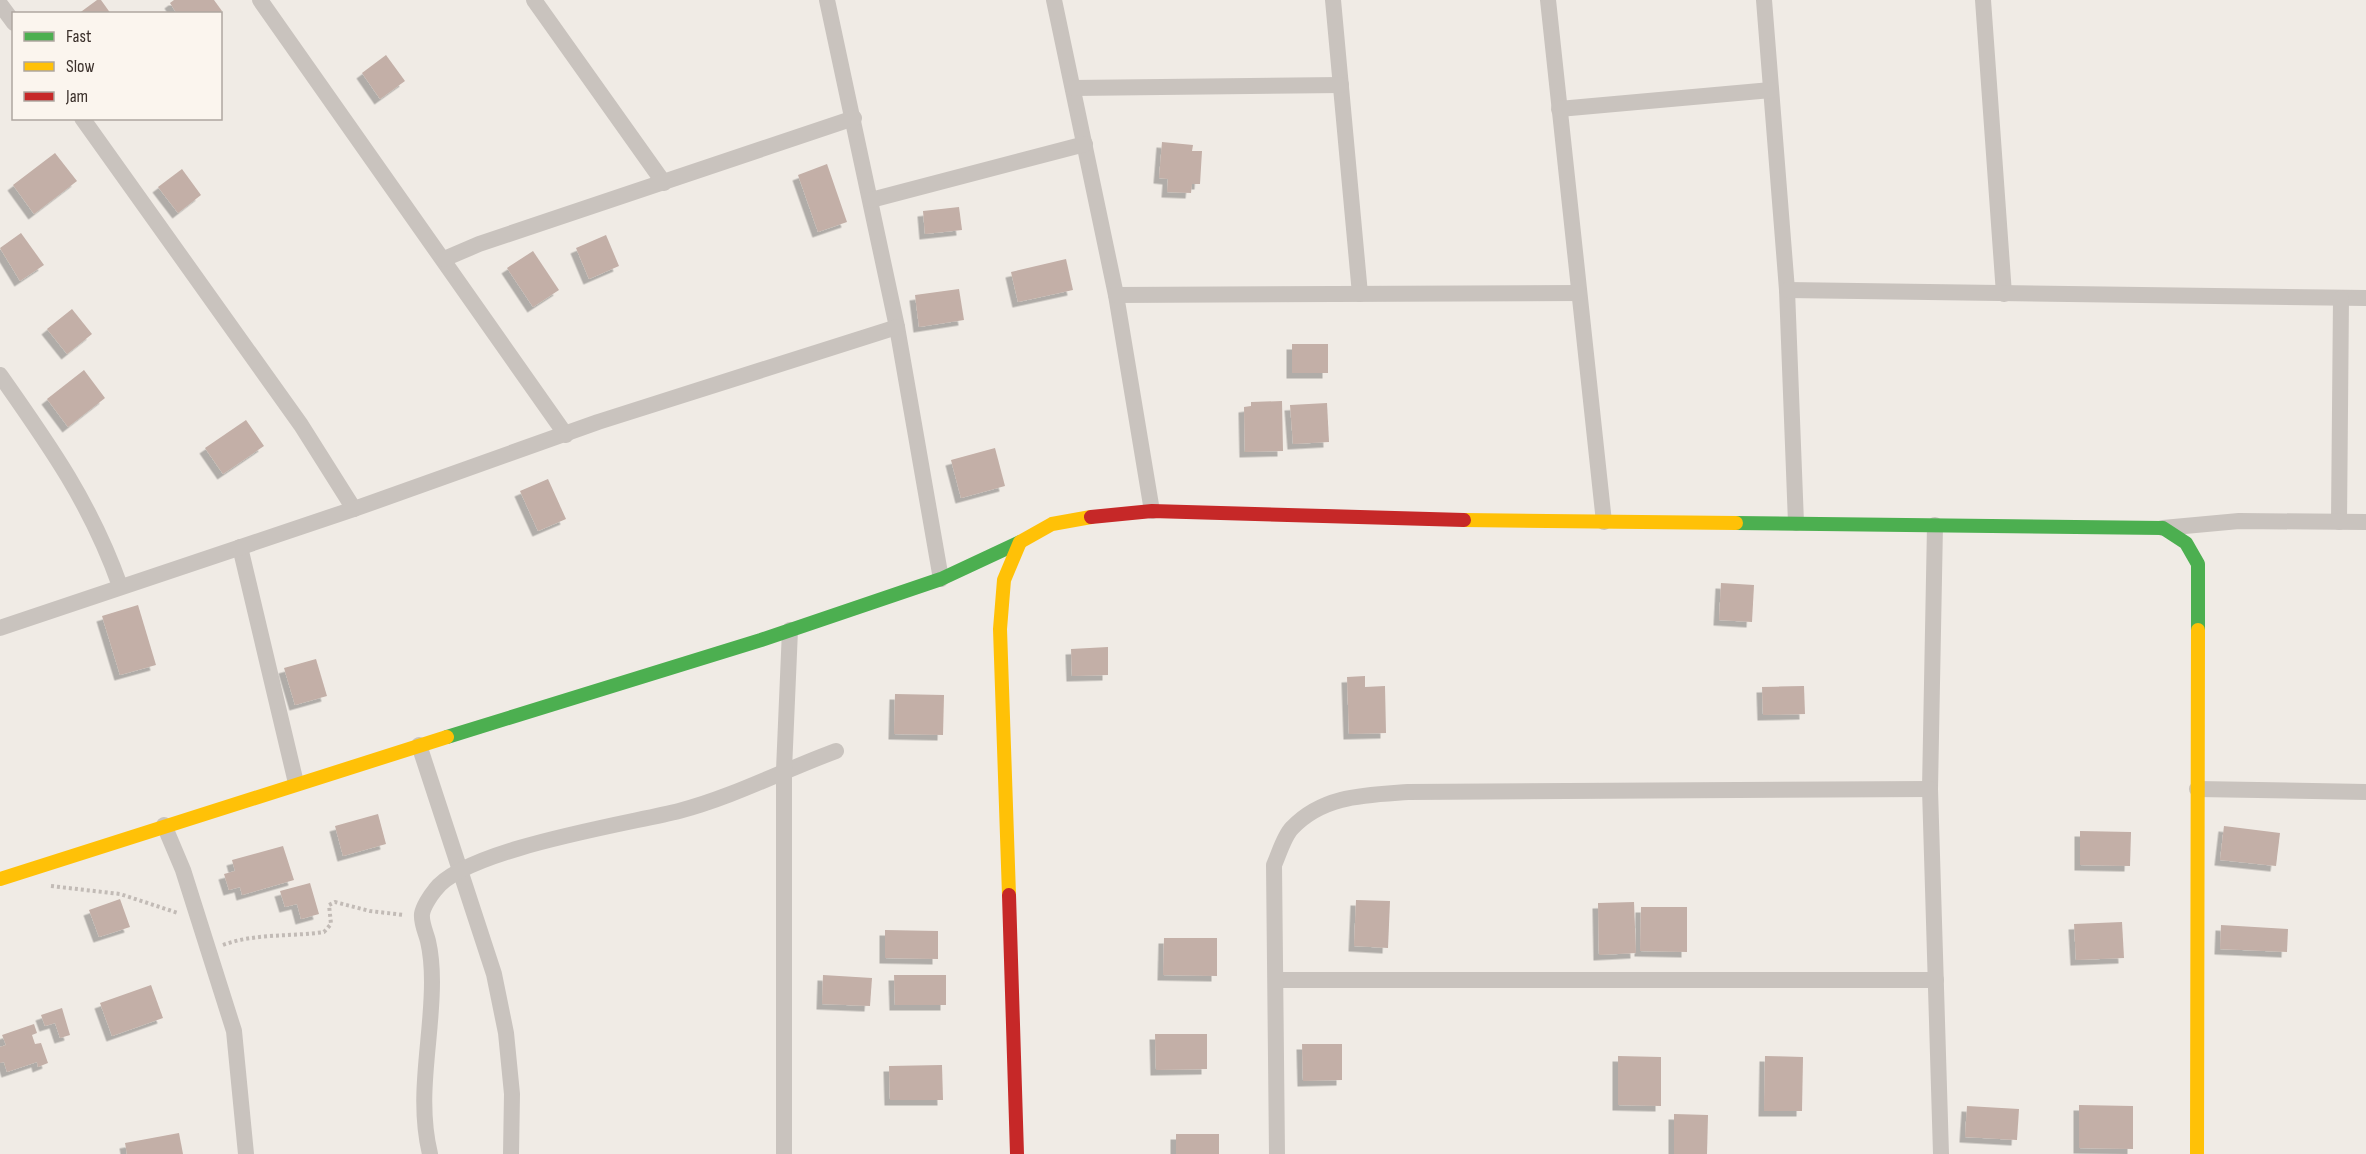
<svg xmlns="http://www.w3.org/2000/svg" width="2366" height="1154" font-family="'Sofia Sans Condensed',sans-serif">
	<style>
		.building { fill: #c3afa7; filter: url(#shadow) }
		.lines { fill: none; stroke-linecap: round; stroke-linejoin: round }
		.path { stroke: #c2bbb6; stroke-width: 4; stroke-dasharray: 3 3; stroke-linecap: butt }
		.street { stroke: #c9c3be; stroke-width: 16 }
		.fast { stroke: #4caf50; stroke-width: 14 }
		.slow { stroke: #ffc107; stroke-width: 14 }
		.jam { stroke: #c62828; stroke-width: 14 }
	</style>
	<defs>
		<filter id="shadow"><feDropShadow dx="-5.5" dy="5.5" stdDeviation="0" flood-color="#0004"/></filter>
	</defs>
	<rect width="100%" height="100%" fill="#f0ebe5"/>
	<g class="building">
		<path d="M97,0H101L111,14H78Z"/>
		<path d="M174,0H214L222,11L218,14H177L170,3Z"/>
		<path d="M386,55L405,81L380,99L362,73Z"/>
		<path d="M1162,142L1193,145L1192,151H1202L1200,184H1192L1191,193L1167,192L1168,179L1159,178Z"/>
		<path d="M55,153L77,181L34,214L13,185Z"/>
		<path d="M827,164L847,222L818,232L798,175Z"/>
		<path d="M182,169L201,195L178,213L158,187Z"/>
		<path d="M959,207L962,230L925,234L923,211Z"/>
		<path d="M21,233L44,265L20,281L0,248Z"/>
		<path d="M606,235L619,266L589,279L576,248Z"/>
		<path d="M533,251L559,290L533,307L507,268Z"/>
		<path d="M1066,259L1073,290L1018,302L1011,272Z"/>
		<path d="M959,289L964,320L919,327L915,295Z"/>
		<path d="M72,309L92,334L67,354L47,329Z"/>
		<rect x="1292" y="344" width="36" height="29"/>
		<path d="M84,370L105,398L68,427L47,399Z"/>
		<path d="M1282,401L1283,451L1245,452L1244,407L1251,406V402Z"/>
		<path d="M1327,403L1329,442L1293,444L1290,405Z"/>
		<path d="M246,420L264,446L223,474L205,448Z"/>
		<path d="M995,448L1005,486L961,498L951,460Z"/>
		<path d="M548,479L566,519L538,531L520,491Z"/>
		<path d="M1721,583L1754,585L1752,622L1719,620Z"/>
		<path d="M138,605L156,665L120,675L102,616Z"/>
		<path d="M1108,647V675L1072,676L1071,649Z"/>
		<path d="M316,659L327,696L295,705L284,668Z"/>
		<path d="M1365,676V687L1385,686L1386,733L1349,734L1347,677Z"/>
		<path d="M1804,686L1805,714L1763,715L1762,687Z"/>
		<path d="M895,694L944,695L943,735L894,734Z"/>
		<path d="M378,814L386,844L343,856L335,826Z"/>
		<path d="M2224,826L2280,833L2276,866L2220,860Z"/>
		<path d="M2080,831L2131,832L2130,866L2080,865Z"/>
		<path d="M283,846L294,880L242,895L240,887L229,890L224,874L235,871L232,860Z"/>
		<path d="M310,883L319,914L301,919L297,904L285,907L280,891Z"/>
		<path d="M120,899L130,927L99,937L89,910Z"/>
		<path d="M1356,900L1390,901L1388,948L1354,946Z"/>
		<path d="M1634,902L1636,953L1599,955L1598,903Z"/>
		<path d="M1641,907H1687V952L1640,951Z"/>
		<path d="M2122,922L2124,958L2076,960L2074,924Z"/>
		<path d="M2221,925L2288,929L2287,952L2220,949Z"/>
		<path d="M885,930L938,931V959L885,958Z"/>
		<path d="M1164,938H1217V976L1163,975Z"/>
		<path d="M823,975L872,978L870,1006L822,1004Z"/>
		<path d="M894,975H946V1005H895Z"/>
		<path d="M151,985L163,1018L112,1036L100,1003Z"/>
		<path d="M62,1008L70,1035L60,1038L55,1023L45,1026L41,1015Z"/>
		<path d="M34,1024L37,1033L32,1035L35,1044L41,1043L48,1063L38,1067L37,1062L7,1072L4,1062L0,1063V1047L6,1045L2,1035Z"/>
		<path d="M1155,1034H1207V1069L1156,1070Z"/>
		<path d="M1302,1044H1342V1080L1303,1081Z"/>
		<path d="M1618,1056L1661,1057V1106L1618,1105Z"/>
		<path d="M1765,1056L1803,1057L1802,1111H1764Z"/>
		<path d="M942,1065L943,1100H890L889,1066Z"/>
		<path d="M2079,1105L2133,1106V1149L2079,1148Z"/>
		<path d="M1967,1106L2019,1109L2017,1140L1965,1137Z"/>
		<path d="M1674,1114L1708,1115L1707,1154H1674Z"/>
		<path d="M179,1133L183,1154H127L125,1143Z"/>
		<rect x="1176" y="1134" width="43" height="20"/>
	</g>
	<g class="lines">
		<g class="path">
			<path d="M51,886L120,894L178,913"/>
			<path d="M223,945C255,933 290,937 324,932L331,924L329,905L335,902L370,911L404,915"/>
		</g>
		<g class="street">
			<path d="M260,0L566,435"/>
			<path d="M534,0L664,183"/>
			<path d="M827,0L897,327L941,579"/>
			<path d="M1054,0L1116,295L1152,511"/>
			<path d="M1333,0L1360,294"/>
			<path d="M1548,0L1604,522"/>
			<path d="M1764,0L1787,290L1796,523"/>
			<path d="M1983,0L2004,294"/>
			<path d="M0,4L14,23"/>
			<path d="M1073,88L1341,85"/>
			<path d="M1559,109L1771,90"/>
			<path d="M82,118L301,425L354,509"/>
			<path d="M871,200L1085,144"/>
			<path d="M444,259L479,244L854,118"/>
			<path d="M1787,290L2366,298"/>
			<path d="M1116,295L1579,293"/>
			<path d="M0,375C50,446 91,504 120,586"/>
			<path d="M2339,522L2341,298"/>
			<path d="M1935,525L1930,789L1941,1154"/>
			<path d="M2163,528L2239,521L2366,522"/>
			<path d="M240,547L296,783"/>
			<path d="M0,628L354,509L598,422L897,327"/>
			<path d="M419,745L494,974L506,1033L512,1094L511,1154"/>
			<path d="M2197,789L2366,792"/>
			<path d="M164,825L183,870L234,1031L246,1154"/>
			<path d="M1276,980H1936"/>
			<path d="M430,1154C416,1096 432,1041 432,982C432,969 431,954 428,941C426,933 421,923 422,914C423,907 430,896 435,890C465,849 627,824 679,811C733,797 784,770 836,751"/>
			<path d="M784,1154V770L790,630"/>
			<path d="M1277,1154L1274,865C1279,854 1284,836 1292,828C1323,795 1366,795 1408,792L1930,789"/>
		</g>
		<g class="fast">
			<path d="M1736,523L2163,528L2186,543L2198,564V630"/>
			<path d="M447,737L761,640L941,579L1020,542"/>
		</g>
		<g class="slow">
			<path d="M1464,520L1736,523"/>
			<path d="M0,879L447,737"/>
			<path d="M1009,895L1000,629L1004,580L1020,542L1052,524L1091,517"/>
			<path d="M2197,1154L2198,630"/>
		</g>
		<g class="jam">
			<path d="M1091,517L1152,511L1464,520"/>
			<path d="M1009,895L1017,1154"/>
		</g>
	</g>
	<rect x="12" y="12" width="210" height="108" fill="#fbf5ee" stroke="#aea6a0" stroke-width="1.5"/>
	<rect x="24" y="32" width="30" height="9" fill="#4caf50" stroke="#aea6a0" stroke-width="1.5"/>
	<text x="66" y="42" font-size="18" fill="#3b302b">Fast</text>
	<rect x="24" y="62" width="30" height="9" fill="#ffc107" stroke="#aea6a0" stroke-width="1.5"/>
	<text x="66" y="72" font-size="18" fill="#3b302b">Slow</text>
	<rect x="24" y="92" width="30" height="9" fill="#c62828" stroke="#aea6a0" stroke-width="1.5"/>
	<text x="66" y="102" font-size="18" fill="#3b302b">Jam</text>
</svg>
